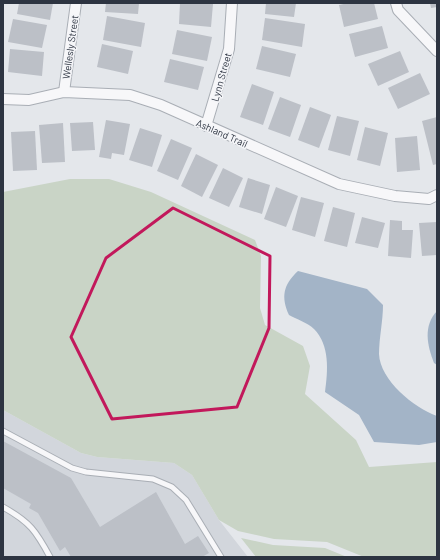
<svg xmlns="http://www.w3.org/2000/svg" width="440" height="560" font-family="Barlow,sans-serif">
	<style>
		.built { fill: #d2d6dc }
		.green { fill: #c9d4c6 }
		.water { fill: #a3b4c7 }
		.building { fill: #bcc0c7 }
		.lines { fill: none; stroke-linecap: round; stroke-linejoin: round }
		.lane-casing { stroke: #a9aeb5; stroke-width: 7 }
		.street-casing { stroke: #a9aeb5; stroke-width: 12 }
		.lane { stroke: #f7f7f9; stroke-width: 5 }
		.street { stroke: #f7f7f9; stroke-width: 10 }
		.marked { fill: none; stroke: #c2185b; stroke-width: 3; stroke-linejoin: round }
		.labels { text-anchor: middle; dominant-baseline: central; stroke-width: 3; stroke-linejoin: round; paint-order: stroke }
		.street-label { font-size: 10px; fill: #2d3441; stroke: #f4f5f8 }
	</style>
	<rect width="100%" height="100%" fill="#e4e7eb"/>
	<path class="built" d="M3,410L81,453L97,457L174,463L192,475L219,520L248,557H3Z"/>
	<g class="green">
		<path d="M70,179H109L151,192L255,240L261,256L260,308L265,325L303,346L310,366L305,394L356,440L369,467L437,462V557H364L327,542L274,539L238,531L219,520L192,475L174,463L97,457L81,453L3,410V192Z"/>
		<path d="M241,538L273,545L325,548L347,557H256Z"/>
	</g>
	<g class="water">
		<path d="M298,271L367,289L383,305C383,321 379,338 379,354C380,380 414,408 437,416V442L419,445L374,442L359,415L325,392C328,371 330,345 314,329C308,323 296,319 289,315C281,297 283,285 298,271Z"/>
		<path d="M437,311V365L434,363C427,345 423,326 437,311Z"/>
	</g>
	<g class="building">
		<path d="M19,3H53L50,20L17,14Z"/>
		<path d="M106,3H139L138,14L105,12Z"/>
		<path d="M180,3L213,4L211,27L179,24Z"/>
		<path d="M266,3H296L294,17L265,14Z"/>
		<path d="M348,3H374L378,19L344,27L339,5Z"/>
		<path d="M430,3H437V7L431,8Z"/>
		<path d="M107,16L145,23L141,47L103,40Z"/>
		<path d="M265,18L305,24L302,47L262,40Z"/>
		<path d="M13,19L47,25L42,48L8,42Z"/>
		<path d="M382,26L388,48L355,57L349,34Z"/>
		<path d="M177,30L212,37L207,61L172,54Z"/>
		<path d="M102,44L133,51L128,74L97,67Z"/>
		<path d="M262,46L296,54L290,77L256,69Z"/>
		<path d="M10,49L44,52L42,76L8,72Z"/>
		<path d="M400,51L409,72L378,86L368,64Z"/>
		<path d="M170,59L204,67L198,90L164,82Z"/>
		<path d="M420,73L430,94L398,109L388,88Z"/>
		<path d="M252,84L274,92L263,125L240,117Z"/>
		<path d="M280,97L301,105L290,137L268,129Z"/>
		<path d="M310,107L331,115L319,148L298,140Z"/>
		<path d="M337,116L359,121L350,156L328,150Z"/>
		<path d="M437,117V164L433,165L422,121Z"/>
		<path d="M106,120L130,124L124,155L112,153L111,159L99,157Z"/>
		<path d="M93,122L95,150L72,151L70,123Z"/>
		<path d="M63,123L65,162L42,163L39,125Z"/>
		<path d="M365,127L388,133L380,166L357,160Z"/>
		<path d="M140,128L162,135L152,167L129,160Z"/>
		<path d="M35,131L37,170L13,171L11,132Z"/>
		<path d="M417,136L420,170L397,172L395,138Z"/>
		<path d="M171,139L192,148L178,180L157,171Z"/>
		<path d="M196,154L218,165L202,197L181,186Z"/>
		<path d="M223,168L243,178L229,207L209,198Z"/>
		<path d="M248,178L270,185L262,214L239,207Z"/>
		<path d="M276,187L298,196L286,227L264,219Z"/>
		<path d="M301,197L324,203L315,237L292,230Z"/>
		<path d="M333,207L355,213L347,247L324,241Z"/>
		<path d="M362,217L385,223L378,248L355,243Z"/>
		<path d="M390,220L402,221V230H413L411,258L388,256Z"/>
		<path d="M437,222V255L422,256L419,223Z"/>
		<path d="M3,441L71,478L100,527L156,492L185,544L198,536L209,553L202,557H71L65,547L60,551L38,513L29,508L31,504L3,488Z"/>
	</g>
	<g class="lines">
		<g class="lane-casing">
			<g id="lane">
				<path d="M3,431L72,468L86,472L153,479L172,487L186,500L221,557"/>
				<path d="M3,507C30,522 36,531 50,557"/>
			</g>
		</g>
		<g class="street-casing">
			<g id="street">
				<path d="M396,3L398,10L437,51"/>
				<path d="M64,92L76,3"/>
				<path d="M3,99L29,100L64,92L130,95L161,105L339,184L395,196L429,199L437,195"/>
				<path d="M206,126L229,49L232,3"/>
			</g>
		</g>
		<use href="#lane" class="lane"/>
		<use href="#street" class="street"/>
	</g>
	<path class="marked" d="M173,208L270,256L269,328L237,407L112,419L71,337L106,258Z"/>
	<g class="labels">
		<g class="street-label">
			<text transform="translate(70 47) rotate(-82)">Wellesly Street</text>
			<text transform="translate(221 77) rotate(-74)">Lynn Street</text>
			<text transform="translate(222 133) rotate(24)">Ashland Trail</text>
		</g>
	</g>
	<rect width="440" height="560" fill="none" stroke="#2d3441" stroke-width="8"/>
</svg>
